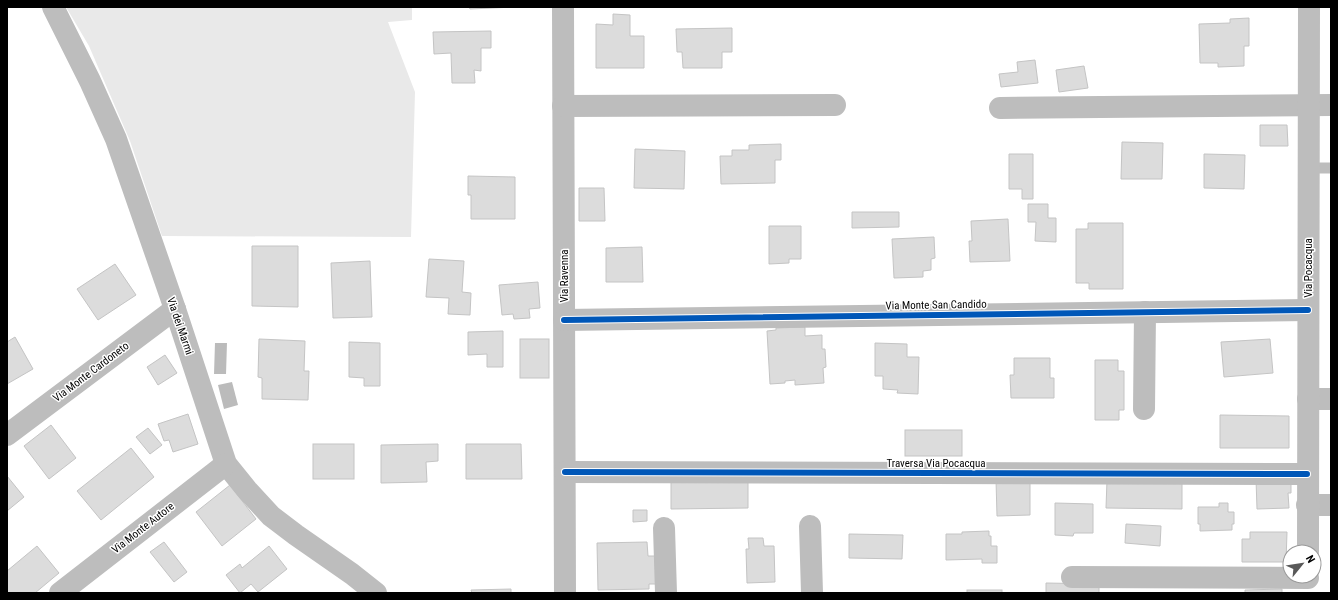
<svg xmlns="http://www.w3.org/2000/svg" width="1338" height="600" font-family="'Roboto Condensed',sans-serif">
	<style>
		.green { fill: #e9e9e9 }
		.water { fill: #bbb }
		.building { fill: #dcdcdc; stroke: #c4c4c4 }
		.lines { fill: none; stroke-linecap: round; stroke-linejoin: round }
		.service { stroke: #bdbdbd; stroke-width: 11 }
		.minor { stroke: #bdbdbd; stroke-width: 22 }
		.cycleway-casing { stroke: #fff; stroke-width: 8 }
		.cycleway { stroke: #0057b8; stroke-width: 6 }
		.labels { text-anchor: middle; dominant-baseline: central; stroke-width: 3; stroke-linejoin: round; paint-order: stroke }
		.street-label { font-size: 11px; fill: #000; stroke: #fff }
	</style>
	<rect width="100%" height="100%" fill="#fff"/>
	<path class="green" d="M66,7H412V20L388,22L415,92L411,237L162,236L130,141L89,46Z"/>
	<g class="water">
		<path d="M215,343H227L226,374H214Z"/>
		<path d="M232,382L238,405L224,409L218,385Z"/>
	</g>
	<g class="building">
		<path d="M469,7H515L470,9Z"/>
		<path d="M613,14L630,15V36H644V68H596V24L613,25Z"/>
		<path d="M1249,18V46H1244V66L1218,67V63H1200L1199,24L1230,23V19Z"/>
		<path d="M732,28V52H722V68H683L682,52H677L676,29Z"/>
		<path d="M491,31V48H481V71L474,70L475,83H452L451,53L434,54L433,32Z"/>
		<path d="M1035,60L1038,83L1001,87L999,74L1018,72L1017,62Z"/>
		<path d="M1084,66L1088,88L1059,92L1056,70Z"/>
		<path d="M1260,125H1287L1288,146H1260Z"/>
		<path d="M1122,142L1163,143L1162,179H1121Z"/>
		<path d="M781,144V160H775V183L721,184L720,156H732V150H749V145Z"/>
		<path d="M635,149L685,151L684,189L634,188Z"/>
		<path d="M1009,154H1033V199H1022V189H1009Z"/>
		<path d="M1204,154L1245,155L1244,189L1204,188Z"/>
		<path d="M468,176L515,177V219H471V195H468Z"/>
		<path d="M579,188H604L605,221H579Z"/>
		<path d="M1028,204H1048V218H1056V242L1035,241L1036,222H1028Z"/>
		<path d="M852,212H899V227L852,228Z"/>
		<path d="M1008,219L1010,261L970,262L969,241H972L971,221Z"/>
		<path d="M1088,223H1123V289H1089V283H1076V229H1088Z"/>
		<path d="M769,226H801V259H789V263L769,264Z"/>
		<path d="M934,237L935,258L931,259V270L923,271V277L894,278L892,239Z"/>
		<path d="M252,246H298V307L252,306Z"/>
		<path d="M642,247L643,282H606V248Z"/>
		<path d="M429,259L464,261L462,292L471,293L470,315L448,314L449,298L426,297Z"/>
		<path d="M370,261L372,317L333,318L331,263Z"/>
		<path d="M115,264L136,295L98,320L77,289Z"/>
		<path d="M538,282L540,308L529,309L530,318L514,319L513,314L502,315L499,285Z"/>
		<path d="M805,327V336L822,335V349H825L826,367L823,368L824,383L795,385V380L785,381V383L770,384L767,331L776,330V328Z"/>
		<path d="M503,331V367H487V354L468,355V332Z"/>
		<path d="M15,337L33,369L7,384V342Z"/>
		<path d="M259,339L305,341L304,371H309L308,400L262,399V378L258,377Z"/>
		<rect x="520" y="339" width="29" height="39"/>
		<path d="M1270,339L1273,373L1224,377L1221,342Z"/>
		<path d="M349,342L380,343V386H364V378L349,377Z"/>
		<path d="M875,343L907,344V357H919L918,394L897,393L898,390L883,389V376H875Z"/>
		<path d="M165,355L177,373L158,385L147,367Z"/>
		<path d="M1014,358H1050V378H1054V398H1011L1010,375H1014Z"/>
		<path d="M1095,360H1118V371H1124V410H1119V420H1095Z"/>
		<path d="M188,414L198,444L173,452L169,440L164,441L158,424Z"/>
		<path d="M1220,415L1289,416V448H1220Z"/>
		<path d="M51,425L76,458L49,479L24,446Z"/>
		<path d="M148,428L162,445L150,454L136,437Z"/>
		<rect x="905" y="430" width="57" height="26"/>
		<rect x="313" y="444" width="41" height="35"/>
		<path d="M438,444V461L426,462L427,482L381,483V445Z"/>
		<path d="M466,444H521L522,479H466Z"/>
		<path d="M131,448L154,477L101,520L77,491Z"/>
		<path d="M7,476L24,497L7,511Z"/>
		<path d="M748,478V508L671,509V479Z"/>
		<path d="M1291,478V493H1288L1289,508L1257,509L1256,479Z"/>
		<path d="M996,480H1030V515L997,516Z"/>
		<path d="M1107,480L1182,482V509L1106,508Z"/>
		<path d="M230,485L256,519L222,546L196,512Z"/>
		<path d="M1055,503L1093,504V533H1074L1073,536L1055,535Z"/>
		<path d="M1219,503H1228V512H1234V524H1232V530L1200,531V524H1198V507H1219Z"/>
		<path d="M633,510H647V521L633,522Z"/>
		<path d="M1126,524L1161,526L1160,546L1125,543Z"/>
		<path d="M989,531V536H991V546H997V563H982V559L946,560V534H962V532Z"/>
		<path d="M1250,532H1287L1286,562H1242V539H1250Z"/>
		<path d="M849,534L903,535L902,559L849,558Z"/>
		<path d="M748,538H763L764,546H774L775,582L747,583L746,549H749Z"/>
		<path d="M164,542L187,572L174,582L150,552Z"/>
		<path d="M647,542L648,556H655L656,584H649V589L598,590L597,543Z"/>
		<path d="M37,546L59,573L35,593H7V571Z"/>
		<path d="M269,546L287,569L258,592L251,584L240,593L226,575L240,564L242,568Z"/>
		<path d="M1046,583L1099,584V593H1046Z"/>
		<path d="M511,589V593H472L471,590Z"/>
		<path d="M1282,589V593H1245V590Z"/>
		<rect x="967" y="590" width="35" height="3"/>
	</g>
	<g class="lines">
		<path class="service" d="M1308,168H1331"/>
		<g class="minor">
			<path d="M53,7L90,81L116,139L175,309L226,464L247,490L271,516L296,535L352,574L376,593"/>
			<path d="M563,7L565,593"/>
			<path d="M563,106L835,105"/>
			<path d="M1000,108L1331,105"/>
			<path d="M564,320L1308,310"/>
			<path d="M1308,399H1331"/>
			<path d="M1144,409L1145,312"/>
			<path d="M7,435L175,309"/>
			<path d="M565,472L1307,474"/>
			<path d="M1307,505H1331"/>
			<path d="M810,526L812,593"/>
			<path d="M664,528L666,593"/>
			<path d="M1308,552L1309,7"/>
			<path d="M1072,577L1308,578"/>
			<path d="M60,593L226,464"/>
		</g>
		<g class="cycleway-casing">
			<g id="cycleway">
				<path d="M564,320L1308,310"/>
				<path d="M565,472L1307,474"/>
			</g>
		</g>
		<use href="#cycleway" class="cycleway"/>
	</g>
	<g class="labels">
		<g class="street-label">
			<text transform="translate(1308 268) rotate(-90)">Via Pocacqua</text>
			<text transform="translate(564 276) rotate(-90)">Via Ravenna</text>
			<text transform="translate(936 305) rotate(-1)">Via Monte San Candido</text>
			<text transform="translate(180 326) rotate(71)">Via dei Marmi</text>
			<text transform="translate(91 372) rotate(-37)">Via Monte Cardoneto</text>
			<text x="936" y="463">Traversa Via Pocacqua</text>
			<text transform="translate(143 528) rotate(-38)">Via Monte Autore</text>
		</g>
	</g>
	<rect width="1338" height="600" fill="none" stroke="#000000" stroke-width="16"/>
	<g transform="translate(1302 564) rotate(60)"><circle r="19" fill="#ffffff" stroke="#999999"/>
	<path d="M0-3L7 15L0 10L-7 15Z" fill="#595959"/>
	<text y="-6" font-size="11" font-weight="bold" text-anchor="middle" fill="#000000">N</text>
	</g>
</svg>
